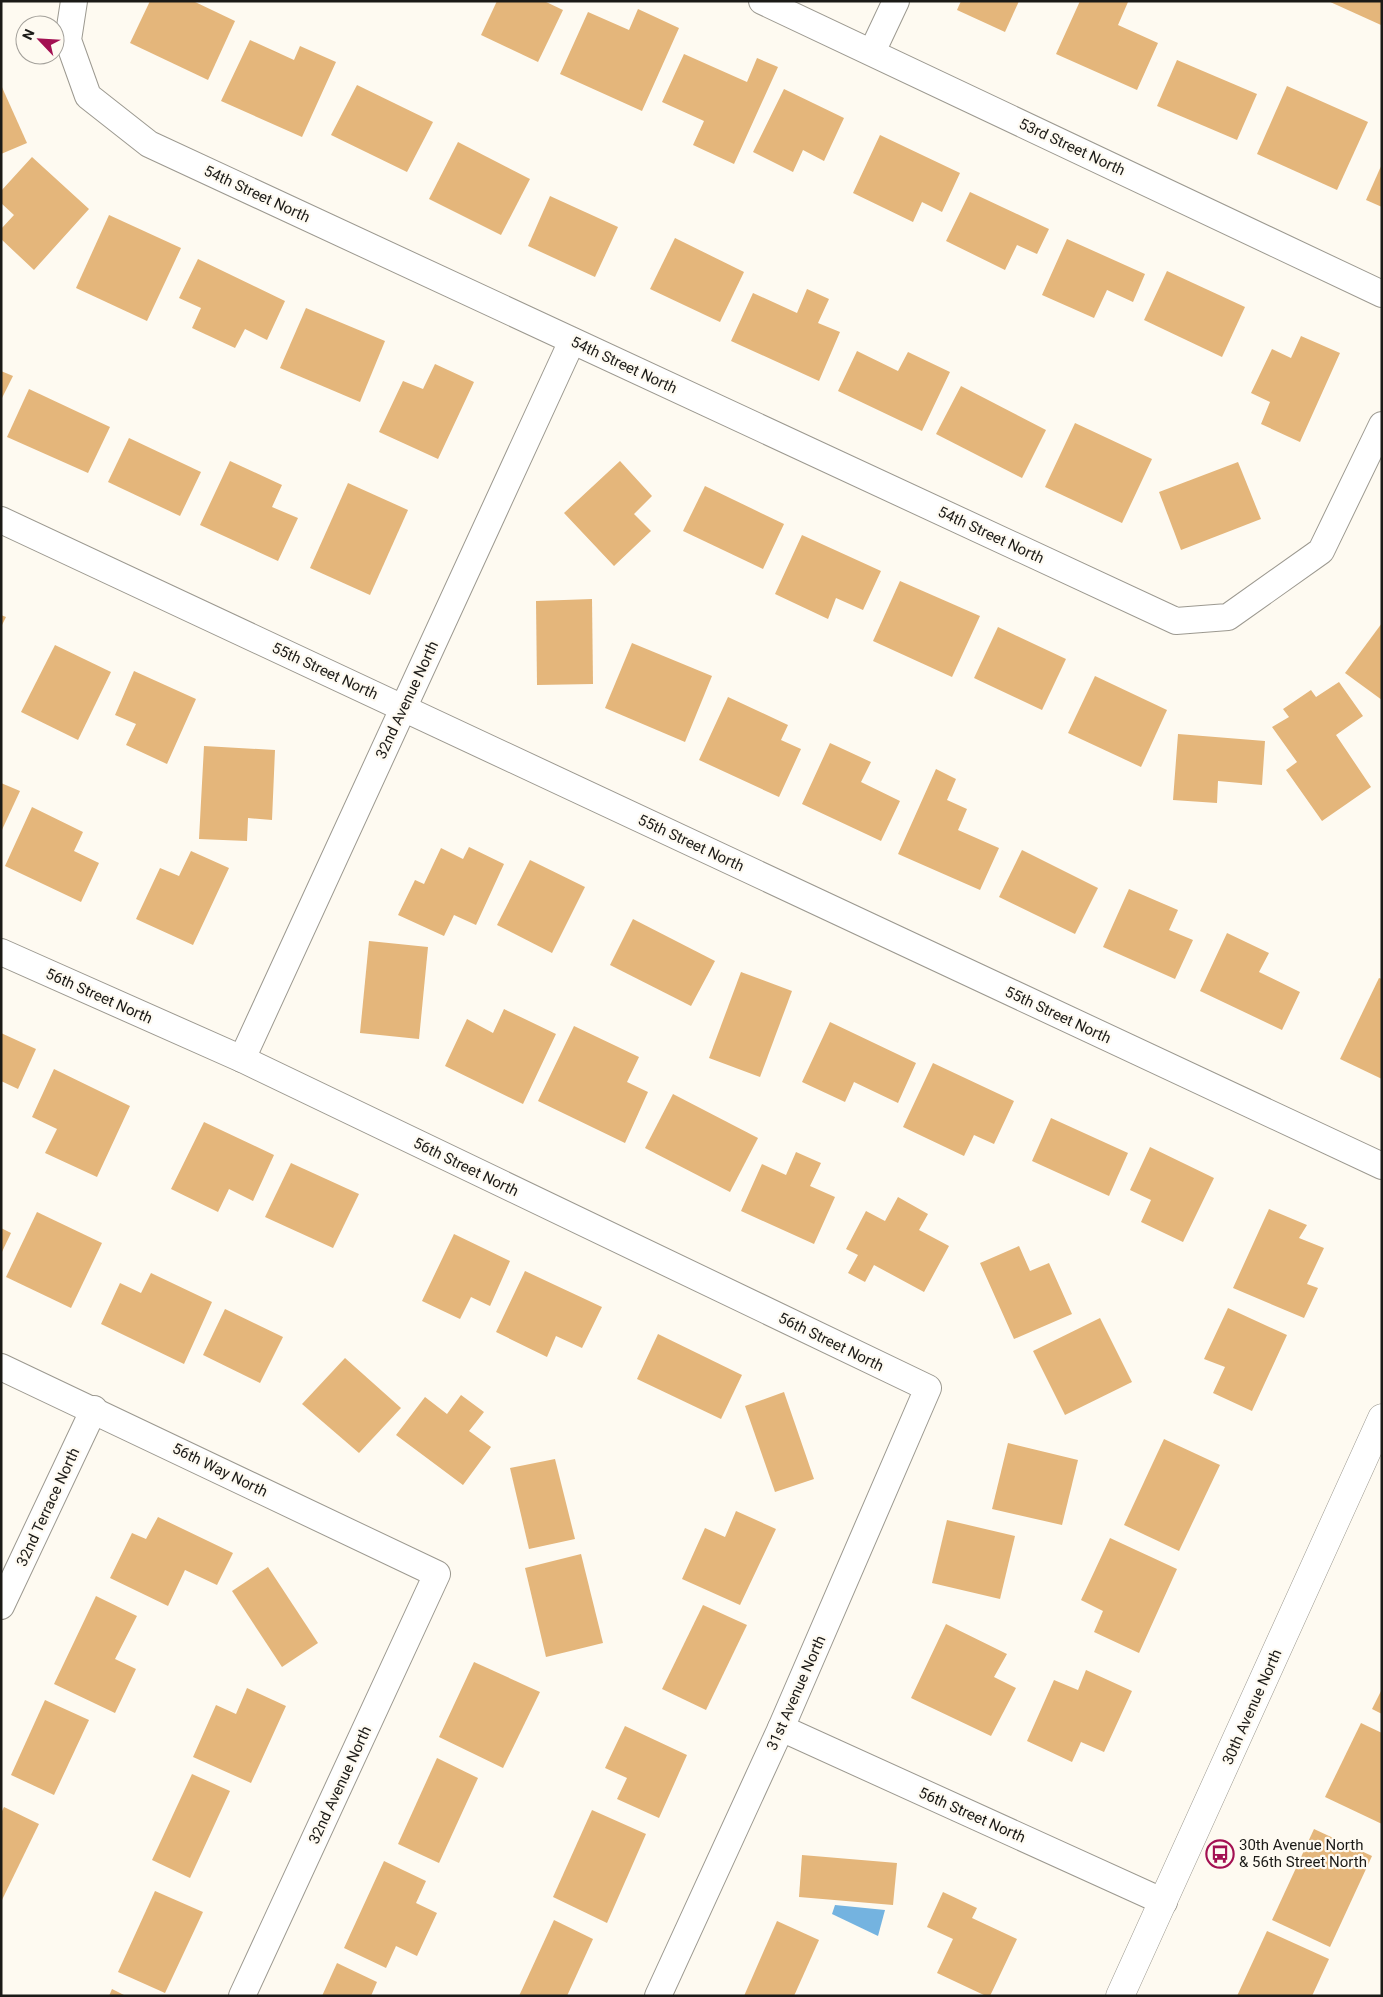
<svg xmlns="http://www.w3.org/2000/svg" width="1383" height="1997" font-family="Roboto,sans-serif">
	<style>
		.water { fill: #74b3e0 }
		.building { fill: #e4b67b }
		.lines { fill: none; stroke-linecap: round; stroke-linejoin: round }
		.street-casing { stroke: #9c9990; stroke-width: 28 }
		.secondary-casing { stroke: #9c9990; stroke-width: 29 }
		.street { stroke: #fff; stroke-width: 26 }
		.secondary { stroke: #fff; stroke-width: 28 }
		.labels { text-anchor: middle; dominant-baseline: central; stroke-width: 4.5; stroke-linejoin: round; paint-order: stroke }
		.street-label { font-size: 15px; fill: #1b1a17; stroke: #fefaf1 }
		.poi-label { font-size: 15px; fill: #1b1a17; stroke: #fefaf1; text-anchor: start }
	</style>
	<rect width="100%" height="100%" fill="#fefaf1"/>
	<path class="water" d="M835,1905L885,1910L878,1936L832,1914Z"/>
	<g class="building">
		<path d="M150,1H193L235,21L208,80L130,43Z"/>
		<path d="M497,1H544L563,10L538,62L481,35Z"/>
		<path d="M961,1H1019L1005,32L957,10Z"/>
		<path d="M1080,1L1128,2L1118,25L1158,43L1137,90L1056,54Z"/>
		<path d="M1328,1H1382V23L1381,25Z"/>
		<path d="M638,9L679,28L642,111L560,74L588,12L629,30Z"/>
		<path d="M250,40L294,60L300,46L336,62L302,137L221,101Z"/>
		<path d="M684,54L747,82L757,58L778,67L734,164L693,145L704,121L662,102Z"/>
		<path d="M1177,60L1257,94L1237,140L1157,106Z"/>
		<path d="M1,85L27,143L1,154Z"/>
		<path d="M357,85L433,122L407,172L331,135Z"/>
		<path d="M1287,86L1368,122L1337,190L1257,154Z"/>
		<path d="M784,89L844,118L824,161L803,150L793,172L753,152Z"/>
		<path d="M880,135L960,173L942,212L922,202L913,222L853,193Z"/>
		<path d="M458,142L530,179L501,235L429,199Z"/>
		<path d="M32,157L89,209L34,270L1,239V229L14,215L1,203V191Z"/>
		<path d="M1382,164V207L1366,200Z"/>
		<path d="M970,192L1049,229L1037,254L1017,245L1005,270L946,241Z"/>
		<path d="M550,196L618,227L595,277L528,246Z"/>
		<path d="M109,215L181,248L147,321L76,288Z"/>
		<path d="M675,238L744,272L720,322L650,289Z"/>
		<path d="M1067,239L1145,274L1133,302L1107,290L1094,318L1042,295Z"/>
		<path d="M198,259L285,301L267,340L245,329L235,348L192,328L201,308L179,298Z"/>
		<path d="M1167,271L1245,307L1222,357L1144,320Z"/>
		<path d="M807,289L829,299L818,323L840,332L819,381L731,341L753,293L797,313Z"/>
		<path d="M306,308L385,341L360,402L280,368Z"/>
		<path d="M1301,336L1340,353L1300,442L1261,424L1270,402L1251,393L1272,349L1291,358Z"/>
		<path d="M857,351L898,371L908,352L950,372L922,431L838,391Z"/>
		<path d="M435,364L474,382L438,459L379,432L403,381L423,389Z"/>
		<path d="M1,371L13,376L1,400Z"/>
		<path d="M961,386L1046,430L1022,478L936,434Z"/>
		<path d="M29,389L110,427L88,473L7,437Z"/>
		<path d="M1075,423L1152,459L1122,523L1045,487Z"/>
		<path d="M129,438L201,472L180,516L108,482Z"/>
		<path d="M230,461L282,485L272,507L298,518L278,561L200,525Z"/>
		<path d="M620,461L652,496L634,514L651,531L614,566L564,513Z"/>
		<path d="M1238,462L1261,519L1181,550L1159,492Z"/>
		<path d="M348,483L408,510L370,595L310,568Z"/>
		<path d="M705,486L784,524L763,569L683,531Z"/>
		<path d="M802,535L881,571L863,610L836,598L828,619L775,594Z"/>
		<path d="M900,581L980,616L952,677L873,641Z"/>
		<path d="M592,599L593,684L537,685L536,601Z"/>
		<path d="M1,615L6,617L1,627Z"/>
		<path d="M1382,623V700L1345,673Z"/>
		<path d="M998,627L1066,659L1042,710L974,678Z"/>
		<path d="M632,643L712,676L685,742L605,708Z"/>
		<path d="M55,645L111,672L78,740L21,712Z"/>
		<path d="M134,671L196,699L167,764L126,745L136,724L115,715Z"/>
		<path d="M1095,676L1167,710L1141,767L1068,733Z"/>
		<path d="M1339,682L1363,716L1336,735L1371,787L1322,821L1286,770L1297,762L1272,727L1289,717L1283,709L1311,690L1316,697Z"/>
		<path d="M728,697L788,725L781,740L801,749L779,797L699,760Z"/>
		<path d="M1178,734L1265,741L1262,785L1218,781L1217,803L1173,800Z"/>
		<path d="M830,743L871,762L861,782L900,801L881,841L802,804Z"/>
		<path d="M204,746L275,750L272,820L248,818L247,841L199,839Z"/>
		<path d="M936,769L956,779L947,800L967,809L958,830L999,848L980,890L898,854Z"/>
		<path d="M1,783L20,791L1,832Z"/>
		<path d="M32,807L83,832L74,851L99,863L81,902L5,866Z"/>
		<path d="M469,847L504,864L476,925L454,915L444,936L398,915L415,880L424,884L441,848L463,859Z"/>
		<path d="M1022,850L1098,888L1075,934L999,897Z"/>
		<path d="M191,851L229,868L193,945L136,919L160,868L179,876Z"/>
		<path d="M530,860L585,887L552,953L497,925Z"/>
		<path d="M1129,889L1178,910L1169,930L1193,940L1175,979L1103,947Z"/>
		<path d="M633,919L715,961L691,1006L610,965Z"/>
		<path d="M1227,933L1269,953L1259,972L1300,992L1282,1030L1200,991Z"/>
		<path d="M369,941L428,947L419,1039L360,1033Z"/>
		<path d="M741,972L792,991L760,1077L709,1058Z"/>
		<path d="M1379,978L1382,979V1079L1340,1059Z"/>
		<path d="M504,1009L556,1034L523,1104L445,1066L467,1019L493,1033Z"/>
		<path d="M830,1022L916,1063L898,1103L854,1082L845,1102L802,1082Z"/>
		<path d="M574,1026L639,1057L627,1082L648,1092L625,1143L538,1101Z"/>
		<path d="M1,1033L36,1049L18,1089L1,1081Z"/>
		<path d="M933,1063L1014,1101L994,1144L974,1135L964,1156L903,1127Z"/>
		<path d="M54,1069L130,1106L97,1177L45,1153L57,1129L32,1117Z"/>
		<path d="M673,1094L758,1138L730,1192L645,1148Z"/>
		<path d="M1051,1118L1128,1153L1109,1196L1032,1161Z"/>
		<path d="M204,1122L274,1155L253,1201L229,1189L218,1212L171,1189Z"/>
		<path d="M1150,1147L1214,1178L1183,1242L1141,1222L1151,1200L1130,1190Z"/>
		<path d="M796,1152L821,1163L810,1186L835,1197L814,1244L741,1211L762,1164L786,1175Z"/>
		<path d="M291,1163L359,1194L333,1248L265,1217Z"/>
		<path d="M898,1197L928,1214L919,1230L949,1246L924,1292L874,1265L865,1282L848,1273L858,1255L846,1249L866,1211L885,1221Z"/>
		<path d="M1269,1209L1307,1225L1299,1238L1324,1248L1307,1284L1318,1288L1304,1318L1233,1288Z"/>
		<path d="M37,1212L102,1243L71,1308L6,1277Z"/>
		<path d="M1,1228L11,1233L1,1254Z"/>
		<path d="M454,1234L510,1261L490,1306L471,1297L460,1319L422,1301Z"/>
		<path d="M1019,1246L1030,1271L1049,1263L1072,1314L1014,1339L980,1263Z"/>
		<path d="M525,1271L602,1307L582,1348L556,1336L547,1357L496,1332Z"/>
		<path d="M151,1273L212,1302L184,1364L101,1324L120,1283L141,1293Z"/>
		<path d="M1228,1308L1287,1335L1252,1411L1213,1393L1225,1367L1204,1359Z"/>
		<path d="M225,1309L283,1337L260,1383L203,1355Z"/>
		<path d="M1100,1318L1132,1382L1065,1415L1033,1351Z"/>
		<path d="M658,1334L742,1375L721,1419L637,1379Z"/>
		<path d="M345,1358L401,1408L359,1453L302,1404Z"/>
		<path d="M784,1392L814,1479L775,1492L745,1406Z"/>
		<path d="M461,1395L484,1412L469,1431L491,1447L463,1485L396,1435L425,1397L447,1414Z"/>
		<path d="M1164,1439L1220,1465L1179,1551L1124,1525Z"/>
		<path d="M1008,1443L1078,1460L1062,1525L992,1509Z"/>
		<path d="M555,1459L575,1539L529,1549L510,1468Z"/>
		<path d="M736,1511L776,1529L740,1605L682,1579L705,1528L725,1537Z"/>
		<path d="M158,1517L233,1553L217,1585L185,1570L168,1606L110,1578L132,1533L146,1539Z"/>
		<path d="M947,1520L1015,1536L1000,1599L932,1583Z"/>
		<path d="M1110,1538L1177,1569L1139,1653L1094,1632L1103,1611L1081,1600Z"/>
		<path d="M581,1554L603,1643L546,1657L525,1568Z"/>
		<path d="M268,1567L318,1643L282,1667L232,1591Z"/>
		<path d="M96,1596L137,1616L115,1659L136,1669L115,1713L54,1684Z"/>
		<path d="M703,1605L747,1625L706,1710L662,1689Z"/>
		<path d="M946,1624L1007,1654L994,1677L1016,1688L991,1736L911,1698Z"/>
		<path d="M474,1662L540,1692L503,1768L439,1737Z"/>
		<path d="M1086,1670L1132,1691L1104,1752L1081,1742L1072,1762L1027,1741L1054,1680L1078,1690Z"/>
		<path d="M247,1688L286,1706L251,1783L193,1757L216,1705L236,1714Z"/>
		<path d="M1382,1689V1714L1372,1709Z"/>
		<path d="M45,1700L89,1720L54,1795L11,1775Z"/>
		<path d="M1361,1723L1382,1733V1824L1325,1797Z"/>
		<path d="M625,1726L687,1755L659,1818L617,1799L627,1778L605,1768Z"/>
		<path d="M437,1758L478,1778L439,1863L398,1844Z"/>
		<path d="M192,1774L230,1791L190,1878L152,1860Z"/>
		<path d="M4,1807L39,1824L1,1902V1813Z"/>
		<path d="M592,1810L646,1834L607,1923L553,1897Z"/>
		<path d="M1314,1829L1372,1856L1330,1947L1272,1920Z"/>
		<path d="M802,1855L897,1863L893,1905L799,1897Z"/>
		<path d="M384,1861L426,1881L416,1903L437,1913L417,1956L396,1946L386,1968L344,1948Z"/>
		<path d="M155,1891L203,1912L165,1993L118,1972Z"/>
		<path d="M943,1892L977,1908L972,1918L1017,1939L990,1996H986L937,1973L953,1939L927,1927Z"/>
		<path d="M554,1920L593,1939L567,1996H519Z"/>
		<path d="M777,1921L819,1940L794,1996H744Z"/>
		<path d="M1267,1931L1329,1959L1312,1996H1237Z"/>
		<path d="M337,1963L377,1982L371,1996H322Z"/>
		<path d="M112,1989L126,1996H109Z"/>
	</g>
	<g class="lines">
		<g class="street-casing">
			<g id="street">
				<path d="M74,1L68,40L88,96L149,144L1176,621L1228,617L1321,551L1382,425"/>
				<path d="M762,1L1382,294"/>
				<path d="M872,52L896,1"/>
				<path d="M1,520L1382,1166"/>
				<path d="M1,952L242,1059L928,1388L781,1728L658,1996"/>
				<path d="M242,1059L572,341"/>
				<path d="M1,1367L437,1574L242,1996"/>
				<path d="M1,1606L94,1409"/>
				<path d="M781,1728L1164,1902"/>
			</g>
		</g>
		<g class="secondary-casing">
			<path id="secondary" d="M1120,1996L1382,1418"/>
		</g>
		<use href="#street" class="street"/>
		<use href="#secondary" class="secondary"/>
	</g>
	<defs>
		<g id="bus-ring" transform="scale(1.4375)"><circle r="9.5" fill="#fefaf1" stroke="#a31052" stroke-width="1.5"/><path d="M-5-6H5V4H4V6H2V4H-2V6H-4V4H-5ZM-3.5-4V0h7V-4ZM-3.5 1.2v1.5H-2V1.2ZM2 1.2v1.5H3.5V1.2Z" fill="#a31052"/></g>
	</defs>
	<g fill-rule="evenodd">
		<use href="#bus-ring" x="1220" y="1854"/>
	</g>
	<g class="labels">
		<g class="street-label">
			<text transform="translate(1072 147) rotate(25)">53rd Street North</text>
			<text transform="translate(257 194) rotate(25)">54th Street North</text>
			<text transform="translate(624 365) rotate(25)">54th Street North</text>
			<text transform="translate(991 535) rotate(25)">54th Street North</text>
			<text transform="translate(325 671) rotate(25)">55th Street North</text>
			<text transform="translate(407 700) rotate(-65)">32nd Avenue North</text>
			<text transform="translate(691 843) rotate(25)">55th Street North</text>
			<text transform="translate(99 996) rotate(24)">56th Street North</text>
			<text transform="translate(1058 1015) rotate(25)">55th Street North</text>
			<text transform="translate(466 1167) rotate(26)">56th Street North</text>
			<text transform="translate(831 1342) rotate(26)">56th Street North</text>
			<text transform="translate(220 1470) rotate(26)">56th Way North</text>
			<text transform="translate(48 1507) rotate(-65)">32nd Terrace North</text>
			<text transform="translate(796 1693) rotate(-66)">31st Avenue North</text>
			<text transform="translate(1252 1707) rotate(-66)">30th Avenue North</text>
			<text transform="translate(340 1785) rotate(-65)">32nd Avenue North</text>
			<text transform="translate(972 1815) rotate(24)">56th Street North</text>
		</g>
		<g class="poi-label">
			<text x="1239" y="1845">30th Avenue North<tspan x="1239" dy="17">&amp; 56th Street North</tspan></text>
		</g>
	</g>
	<rect width="1383" height="1997" fill="none" stroke="#1b1a17" stroke-width="5"/>
	<g transform="translate(40 40) rotate(295)"><circle r="24" fill="#fefaf1" stroke="#a3a09a"/>
	<path d="M0-4L9 19L0 12L-9 19Z" fill="#a31052"/>
	<text y="-8" font-size="14" font-weight="bold" text-anchor="middle" fill="#1b1a17">N</text>
	</g>
</svg>
